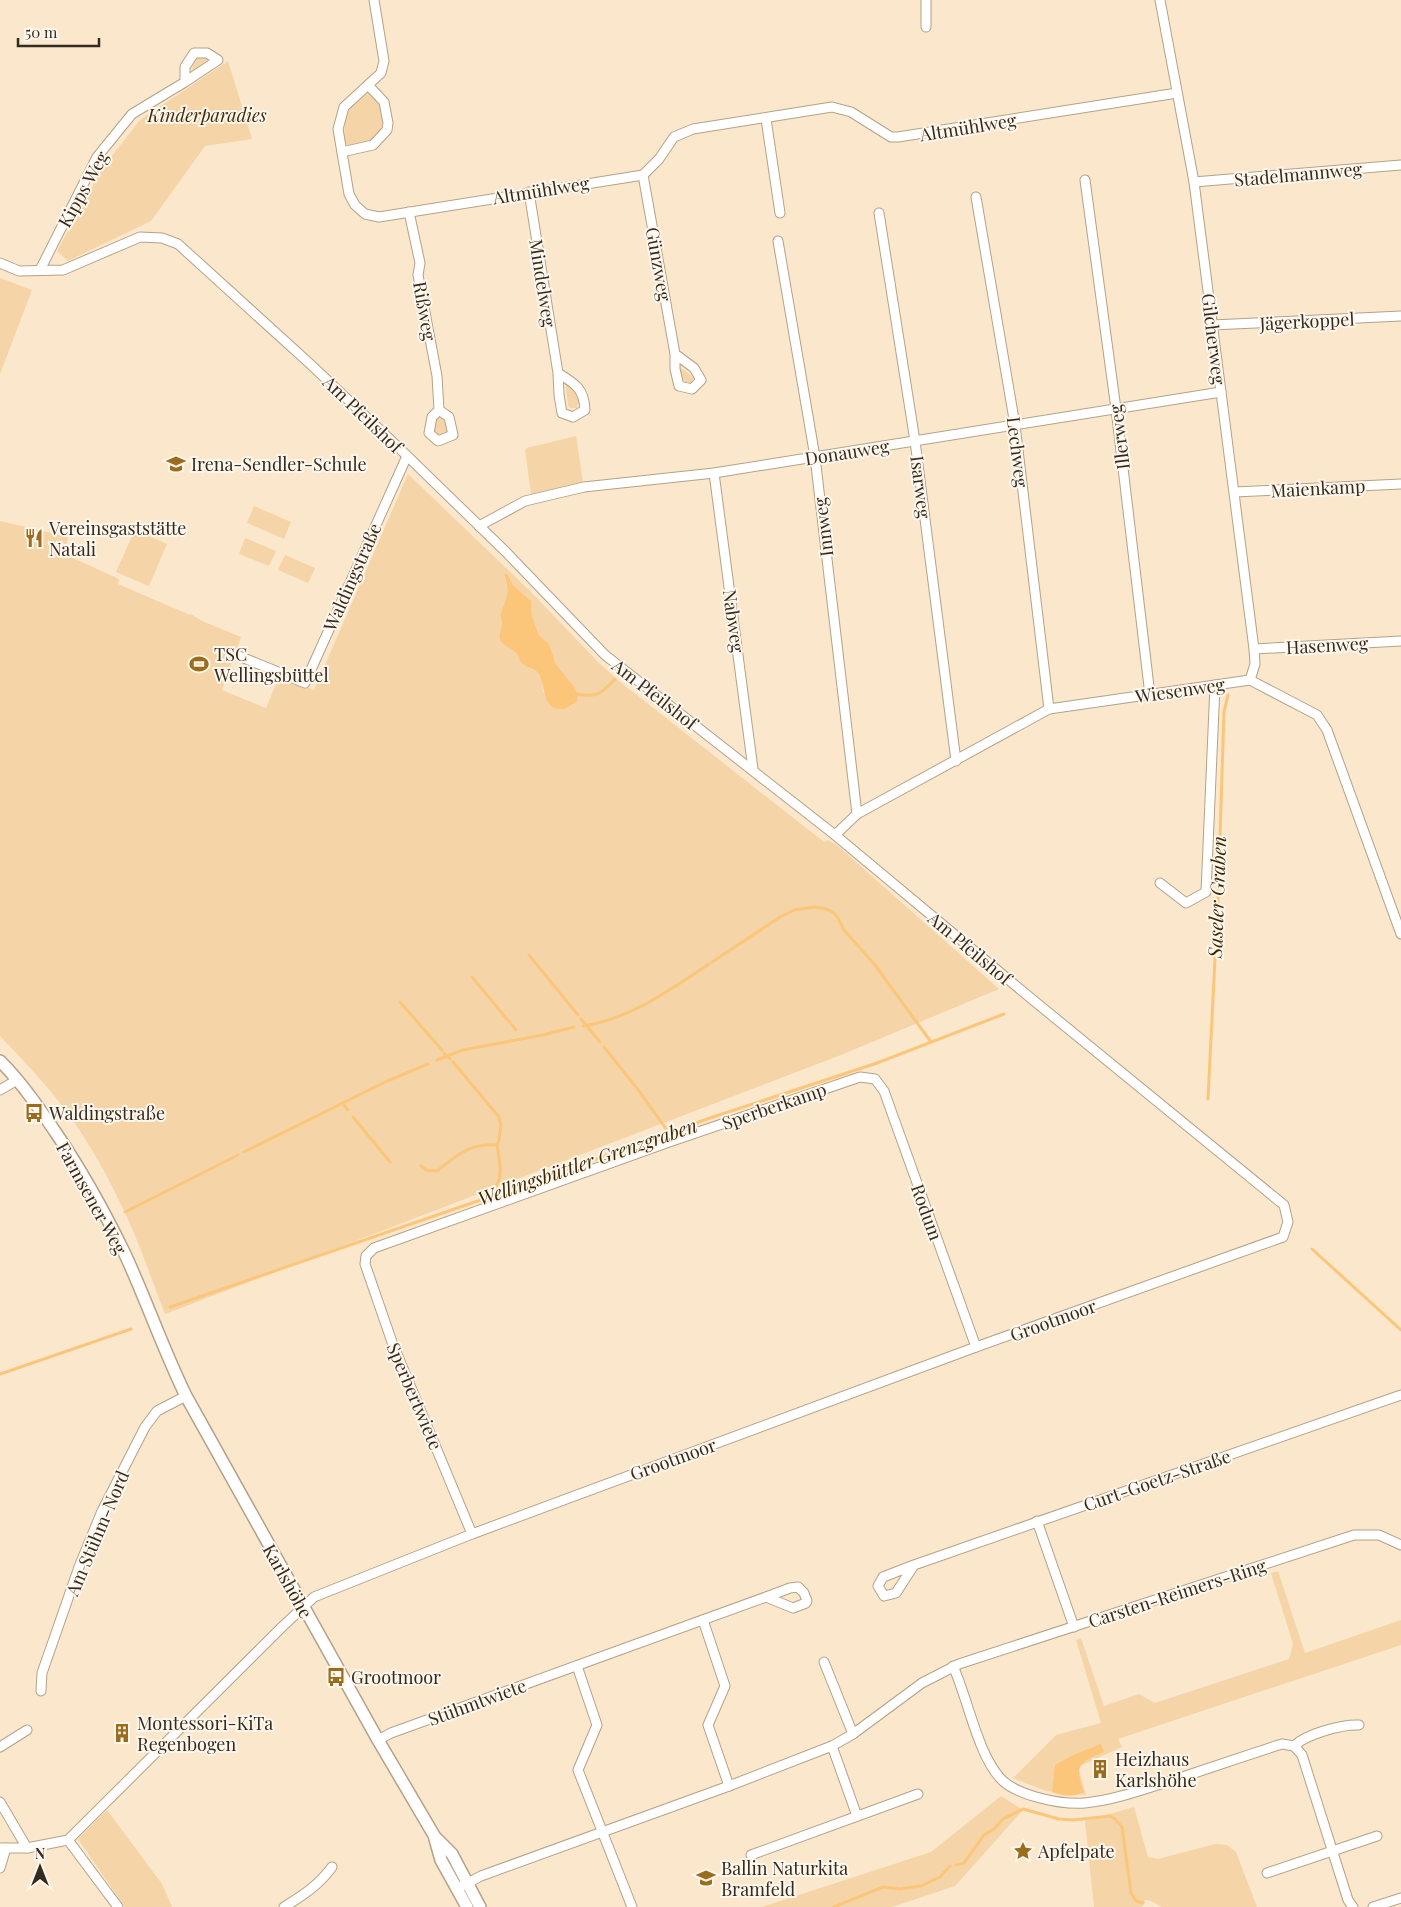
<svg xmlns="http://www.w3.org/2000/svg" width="1401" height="1907" font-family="'Playfair Display',serif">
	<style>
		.green { fill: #f5d5a7; fill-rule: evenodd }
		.water { fill: #fbc67a }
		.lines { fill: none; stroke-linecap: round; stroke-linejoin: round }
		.stream { stroke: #fbc67a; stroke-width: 3 }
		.minor-casing { stroke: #b4a288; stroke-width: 11 }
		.secondary-casing { stroke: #b4a288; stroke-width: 14 }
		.minor { stroke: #fff; stroke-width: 9 }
		.secondary { stroke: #fff; stroke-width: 11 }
		.labels { text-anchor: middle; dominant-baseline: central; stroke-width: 4; stroke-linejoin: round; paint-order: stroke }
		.park-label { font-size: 18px; font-style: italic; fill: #3f2a08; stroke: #fff7ec }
		.street-label { font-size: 18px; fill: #332b21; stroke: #fff7ec }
		.poi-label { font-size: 18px; fill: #332b21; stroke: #fff7ec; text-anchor: start }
		.water-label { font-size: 19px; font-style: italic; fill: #3b2604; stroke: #fff7ec }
	</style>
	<rect width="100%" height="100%" fill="#fbe7cc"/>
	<g class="green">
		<path d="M197,56L207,58V60L194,71L192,69Z"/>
		<path d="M228,61L252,139L205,146L151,221L68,261L57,251L104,166L140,120Z"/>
		<path d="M365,93H368C372,97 377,100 379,105C389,122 379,141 360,144C355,145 350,146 345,144C344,130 343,116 353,104C357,100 361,97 365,93Z"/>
		<path d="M0,278L32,290L0,374Z"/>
		<path d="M680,367L694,378L690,383C682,382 677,376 680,367Z"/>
		<path d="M565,382L575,390L580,399L577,408H570L568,405Z"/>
		<path d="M439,411L449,417L453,434L439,441L429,433Z"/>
		<path d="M576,436L583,482L531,494L525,450L527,448Z"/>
		<path d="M408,474L530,591L599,663L619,681L824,842L828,840L838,846L999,989L841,1055L165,1314C152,1281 141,1247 126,1215C109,1178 88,1140 63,1107C44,1082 22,1059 0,1036V521L68,537L64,554L119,579L118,584L190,615L191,614L202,621L241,637L222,690L266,708L280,675L314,690ZM505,574L513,585L531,601L532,616L539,635L549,644L556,664L573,686V705L567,708L549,704L543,691L542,681L537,672L524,665L515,652L501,641C500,631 504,625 500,616C508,600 510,593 504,576Z"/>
		<path d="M254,506L291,522L284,539L247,523Z"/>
		<path d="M135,530L167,544L149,586L116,572Z"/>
		<path d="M245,538L276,551L269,566L239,554Z"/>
		<path d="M285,555L315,568L308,583L278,570Z"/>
		<path d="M1278,1571L1305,1653L1401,1620V1645L1118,1739L1122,1747L1078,1767L1086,1795L1046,1791L1013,1778L1056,1735L1101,1723L1076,1640L1081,1638L1104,1706L1139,1694L1155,1703L1289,1659L1293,1644L1271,1573Z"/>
		<path d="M1001,1796L1023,1810L955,1886L892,1907H762L931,1852Z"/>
		<path d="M1134,1807L1148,1857L1158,1859L1215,1844L1227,1845L1236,1852L1257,1907H1162L1149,1900H1145L1142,1907H1094L1085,1821Z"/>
		<path d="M107,1810L162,1884L172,1907H125L78,1839Z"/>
	</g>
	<g class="water">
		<path d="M505,574H507L513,585L531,601L532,616L539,635L549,644L556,664L575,688L578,696L577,701C572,705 566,710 560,709C540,708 547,683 537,672C533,668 527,668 523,664C519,661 519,656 515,652C510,648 502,645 500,639C498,631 505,627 500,616C506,599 511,593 504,575Z"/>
		<path d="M1101,1744L1104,1752C1079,1762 1074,1765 1084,1792C1073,1798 1063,1796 1052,1792L1055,1765L1073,1755Z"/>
	</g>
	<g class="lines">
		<g class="stream">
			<path d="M577,694C598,698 602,693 615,679"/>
			<path d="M529,955L578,1015"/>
			<path d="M712,962L780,917L794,910L815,907L826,909L833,912L838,918L844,930L875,965L931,1042"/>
			<path d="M472,977L516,1030"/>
			<path d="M400,1002L442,1050"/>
			<path d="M581,1019L600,1042"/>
			<path d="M583,1026C630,1019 670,990 709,964"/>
			<path d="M604,1047L635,1086"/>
			<path d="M444,1053L450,1059"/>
			<path d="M437,1060L463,1050L543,1035L574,1027"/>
			<path d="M453,1062L499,1117L501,1126L499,1138"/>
			<path d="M637,1088L669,1133"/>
			<path d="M1208,1099L1218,898L1224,712L1228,695"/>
			<path d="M342,1103L348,1110"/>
			<path d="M353,1117L390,1162"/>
			<path d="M244,1152L385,1082L428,1064"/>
			<path d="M421,1166L426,1170L437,1171C457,1155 470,1143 497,1145"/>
			<path d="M498,1194L495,1188C504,1176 499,1159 497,1145L499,1140"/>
			<path d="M125,1212L238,1155"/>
			<path d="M1312,1249L1401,1330"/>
			<path d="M170,1307L498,1194L713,1117L877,1063L1004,1014"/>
			<path d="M0,1374L131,1329"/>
			<path d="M956,1865L964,1863L984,1835L994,1829L1003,1819L1023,1809L1059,1819L1073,1820L1110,1816L1114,1818L1122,1827L1131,1893L1136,1901L1143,1903"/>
			<path d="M834,1907L883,1887L899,1889L921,1886L940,1877L950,1866"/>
		</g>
		<g class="minor-casing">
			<g id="minor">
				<path d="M374,0L384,61L381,73L344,107L338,129L349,194L355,205L365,214L379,217L643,175L659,159L674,137L693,129L832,107L851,112L891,137H898L1177,93"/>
				<path d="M926,0V27"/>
				<path d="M1160,0L1194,182L1254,649L1255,664L1250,680"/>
				<path d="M766,119L780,213"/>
				<path d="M342,152L373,145L387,130L388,123L384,102L368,85"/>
				<path d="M643,175L675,354V369L679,386L692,389L701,380L694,368L675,354"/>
				<path d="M1085,180L1116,409L1150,695"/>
				<path d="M1194,182L1401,165"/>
				<path d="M529,192L558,373L559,395L562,413L573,417L585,410C584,389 576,384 558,373"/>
				<path d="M976,197L1015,425L1049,709"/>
				<path d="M409,212L420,263L418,275L437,376L439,410L449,417L453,435L438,441L429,433L432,417L439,410"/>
				<path d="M879,213L915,441L956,761"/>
				<path d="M778,241L815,457L857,814"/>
				<path d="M0,263L19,271L63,270L140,237L162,238L178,244L308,362L397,446L506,552L605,655L835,835L1033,1000L1284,1205L1288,1222L1283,1237L976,1347L472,1534L314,1597L282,1627L68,1840L27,1848H0"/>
				<path d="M40,270L97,157L132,114L185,82V67L194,53H207L218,60L185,82"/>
				<path d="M1212,325L1401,316"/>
				<path d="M714,473L753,769"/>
				<path d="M1235,492L1401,484"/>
				<path d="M479,526L525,501L584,487L714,473L1221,392"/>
				<path d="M1254,649L1401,641"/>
				<path d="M234,654L305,683L407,456"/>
				<path d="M835,835L857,814L1049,709L1250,680L1317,715L1327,730L1401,934"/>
				<path d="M1160,883L1186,903L1206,892L1215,685"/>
				<path d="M0,1090L17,1080"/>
				<path d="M1037,1521L1074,1627"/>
				<path d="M472,1534L392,1342L365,1264L366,1256L374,1248L669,1142L860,1077L875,1079L884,1091L976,1347"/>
				<path d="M914,1565L896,1593L884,1596L878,1586L883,1577L914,1565L1401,1395"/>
				<path d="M703,1620L725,1686L708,1725L729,1786"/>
				<path d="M824,1662L853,1734"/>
				<path d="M577,1666L597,1725L578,1770L632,1907"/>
				<path d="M953,1666C968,1699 977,1752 1000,1778C1016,1796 1062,1805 1085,1803C1114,1800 1142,1790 1170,1781C1207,1769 1244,1756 1282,1744L1294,1746L1302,1755L1348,1900L1353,1907"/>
				<path d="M41,1691L42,1673L79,1567L102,1511L145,1427L157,1411L186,1396"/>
				<path d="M378,1740L391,1733L766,1597L793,1608L806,1603L807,1601L804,1593L798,1587L790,1588L766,1597"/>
				<path d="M832,1746L857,1816"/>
				<path d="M1294,1746C1306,1734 1343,1724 1359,1725"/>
				<path d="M0,1747L27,1730"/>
				<path d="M0,1802L27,1848"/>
				<path d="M68,1840L118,1907"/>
				<path d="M751,1855L918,1794"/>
				<path d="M0,1868L6,1848"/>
				<path d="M1267,1873L1377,1836"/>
				<path d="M462,1886L481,1876L729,1786L832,1746L853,1734L922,1683L959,1664L1354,1535H1379L1401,1545"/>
				<path d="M284,1907C302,1896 319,1885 332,1867"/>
				<path d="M1373,1907L1401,1898"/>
			</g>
		</g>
		<g class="secondary-casing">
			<g id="secondary">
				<path d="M0,1061C22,1083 39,1108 56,1133C82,1171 104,1211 124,1252C146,1299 163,1349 186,1396L378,1740L435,1837L452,1854L480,1907"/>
				<path d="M435,1839L441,1860L467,1907"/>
			</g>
		</g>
		<use href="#minor" class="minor"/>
		<use href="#secondary" class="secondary"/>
	</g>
	<defs>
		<g id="school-bare" transform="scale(1.5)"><path d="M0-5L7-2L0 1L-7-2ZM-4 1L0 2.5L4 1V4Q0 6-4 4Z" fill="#9a6c1d" stroke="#fff7ec" stroke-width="2.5" paint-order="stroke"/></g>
		<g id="restaurant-bare" transform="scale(1.5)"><path d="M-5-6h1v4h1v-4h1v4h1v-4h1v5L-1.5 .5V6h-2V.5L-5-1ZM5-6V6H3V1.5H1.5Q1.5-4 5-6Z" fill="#9a6c1d" stroke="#fff7ec" stroke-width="2.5" paint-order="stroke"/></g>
		<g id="stadium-bare" transform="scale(1.5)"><path d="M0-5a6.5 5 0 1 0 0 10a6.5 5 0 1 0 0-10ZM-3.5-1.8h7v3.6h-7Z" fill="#9a6c1d" stroke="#fff7ec" stroke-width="2.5" paint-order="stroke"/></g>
		<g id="bus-bare" transform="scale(1.5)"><path d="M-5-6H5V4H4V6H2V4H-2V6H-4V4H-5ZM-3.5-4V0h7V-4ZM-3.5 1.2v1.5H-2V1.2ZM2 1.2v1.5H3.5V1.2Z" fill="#9a6c1d" stroke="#fff7ec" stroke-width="2.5" paint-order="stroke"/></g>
		<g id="building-bare" transform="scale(1.5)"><path d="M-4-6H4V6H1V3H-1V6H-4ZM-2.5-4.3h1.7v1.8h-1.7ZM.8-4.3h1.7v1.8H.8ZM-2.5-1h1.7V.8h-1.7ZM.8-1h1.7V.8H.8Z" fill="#9a6c1d" stroke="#fff7ec" stroke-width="2.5" paint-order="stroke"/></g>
		<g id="sight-bare" transform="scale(1.5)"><path d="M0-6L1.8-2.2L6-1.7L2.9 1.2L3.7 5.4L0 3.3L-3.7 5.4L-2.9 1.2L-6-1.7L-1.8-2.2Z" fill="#9a6c1d" stroke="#fff7ec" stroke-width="2.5" paint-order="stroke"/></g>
	</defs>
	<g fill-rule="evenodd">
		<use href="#school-bare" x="176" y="464"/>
		<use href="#restaurant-bare" x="34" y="538"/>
		<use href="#stadium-bare" x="199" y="664"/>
		<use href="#bus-bare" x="34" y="1113"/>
		<use href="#bus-bare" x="336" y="1677"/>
		<use href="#building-bare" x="122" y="1733"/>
		<use href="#building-bare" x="1100" y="1769"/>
		<use href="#sight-bare" x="1023" y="1851"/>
		<use href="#school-bare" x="706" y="1878"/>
	</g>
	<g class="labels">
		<g class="park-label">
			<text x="207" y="115">Kinderparadies</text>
		</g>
		<g class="street-label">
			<text transform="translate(968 127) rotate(-9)">Altmühlweg</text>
			<text transform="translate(1298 174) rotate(-5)">Stadelmannweg</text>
			<text transform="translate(83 189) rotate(-61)">Kipps Weg</text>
			<text transform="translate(541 190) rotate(-9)">Altmühlweg</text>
			<text transform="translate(659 264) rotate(80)">Günzweg</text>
			<text transform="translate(543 283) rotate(81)">Mindelweg</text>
			<text transform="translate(425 311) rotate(80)">Rißweg</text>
			<text transform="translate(1307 321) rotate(-3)">Jägerkoppel</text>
			<text transform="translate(1214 339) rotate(83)">Gilcherweg</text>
			<text transform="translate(363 414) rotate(44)">Am Pfeilshof</text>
			<text transform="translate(1119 437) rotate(-97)">Illerweg</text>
			<text transform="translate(847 452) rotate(-9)">Donauweg</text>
			<text transform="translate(1018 452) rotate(83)">Lechweg</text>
			<text transform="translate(921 487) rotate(83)">Isarweg</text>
			<text transform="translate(1318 488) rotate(-3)">Maienkamp</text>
			<text transform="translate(823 527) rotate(-97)">Innweg</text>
			<text transform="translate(352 577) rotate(-66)">Waldingstraße</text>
			<text transform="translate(734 621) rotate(82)">Nabweg</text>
			<text transform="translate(1327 645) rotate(-3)">Hasenweg</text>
			<text transform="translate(1180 690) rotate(-8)">Wiesenweg</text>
			<text transform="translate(655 694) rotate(38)">Am Pfeilshof</text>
			<text transform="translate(970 948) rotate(40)">Am Pfeilshof</text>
			<text transform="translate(774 1106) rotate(-19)">Sperberkamp</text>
			<text transform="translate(92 1198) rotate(61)">Farmsener Weg</text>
			<text transform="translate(927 1212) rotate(70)">Rodum</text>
			<text transform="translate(1053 1320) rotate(-20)">Grootmoor</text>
			<text transform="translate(415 1396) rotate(67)">Sperbertwiete</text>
			<text transform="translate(673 1459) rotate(-20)">Grootmoor</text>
			<text transform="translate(1157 1480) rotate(-19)">Curt-Goetz-Straße</text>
			<text transform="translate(97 1533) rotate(-67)">Am Stühm-Nord</text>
			<text transform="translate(288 1581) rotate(61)">Karlshöhe</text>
			<text transform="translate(1177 1593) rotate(-18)">Carsten-Reimers-Ring</text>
			<text transform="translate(477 1702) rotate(-20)">Stühmtwiete</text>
		</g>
		<g class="poi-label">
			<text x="191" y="464">Irena-Sendler-Schule</text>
			<text x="49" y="528">Vereinsgaststätte<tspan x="49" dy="21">Natali</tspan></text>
			<text x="214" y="654">TSC<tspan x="214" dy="21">Wellingsbüttel</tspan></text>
			<text x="49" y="1113">Waldingstraße</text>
			<text x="351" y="1677">Grootmoor</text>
			<text x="137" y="1723">Montessori-KiTa<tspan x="137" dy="21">Regenbogen</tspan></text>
			<text x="1115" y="1759">Heizhaus<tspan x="1115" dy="21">Karlshöhe</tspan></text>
			<text x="1038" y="1851">Apfelpate</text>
			<text x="721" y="1868">Ballin Naturkita<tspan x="721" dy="21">Bramfeld</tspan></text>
		</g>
		<g class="water-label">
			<text transform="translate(1216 897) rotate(-88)">Saseler Graben</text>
			<text transform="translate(587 1161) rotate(-19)">Wellingsbüttler Grenzgraben</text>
		</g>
	</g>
	<g transform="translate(40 1867)" stroke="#fff7ec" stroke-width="4" paint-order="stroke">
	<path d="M0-4L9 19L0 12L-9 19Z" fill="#332b21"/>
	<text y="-8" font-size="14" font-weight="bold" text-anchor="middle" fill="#332b21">N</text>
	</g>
	<path d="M18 38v8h81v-8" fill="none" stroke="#332b21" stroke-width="2.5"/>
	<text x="25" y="38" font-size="15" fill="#332b21" stroke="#fff7ec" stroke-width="4" paint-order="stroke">50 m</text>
</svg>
